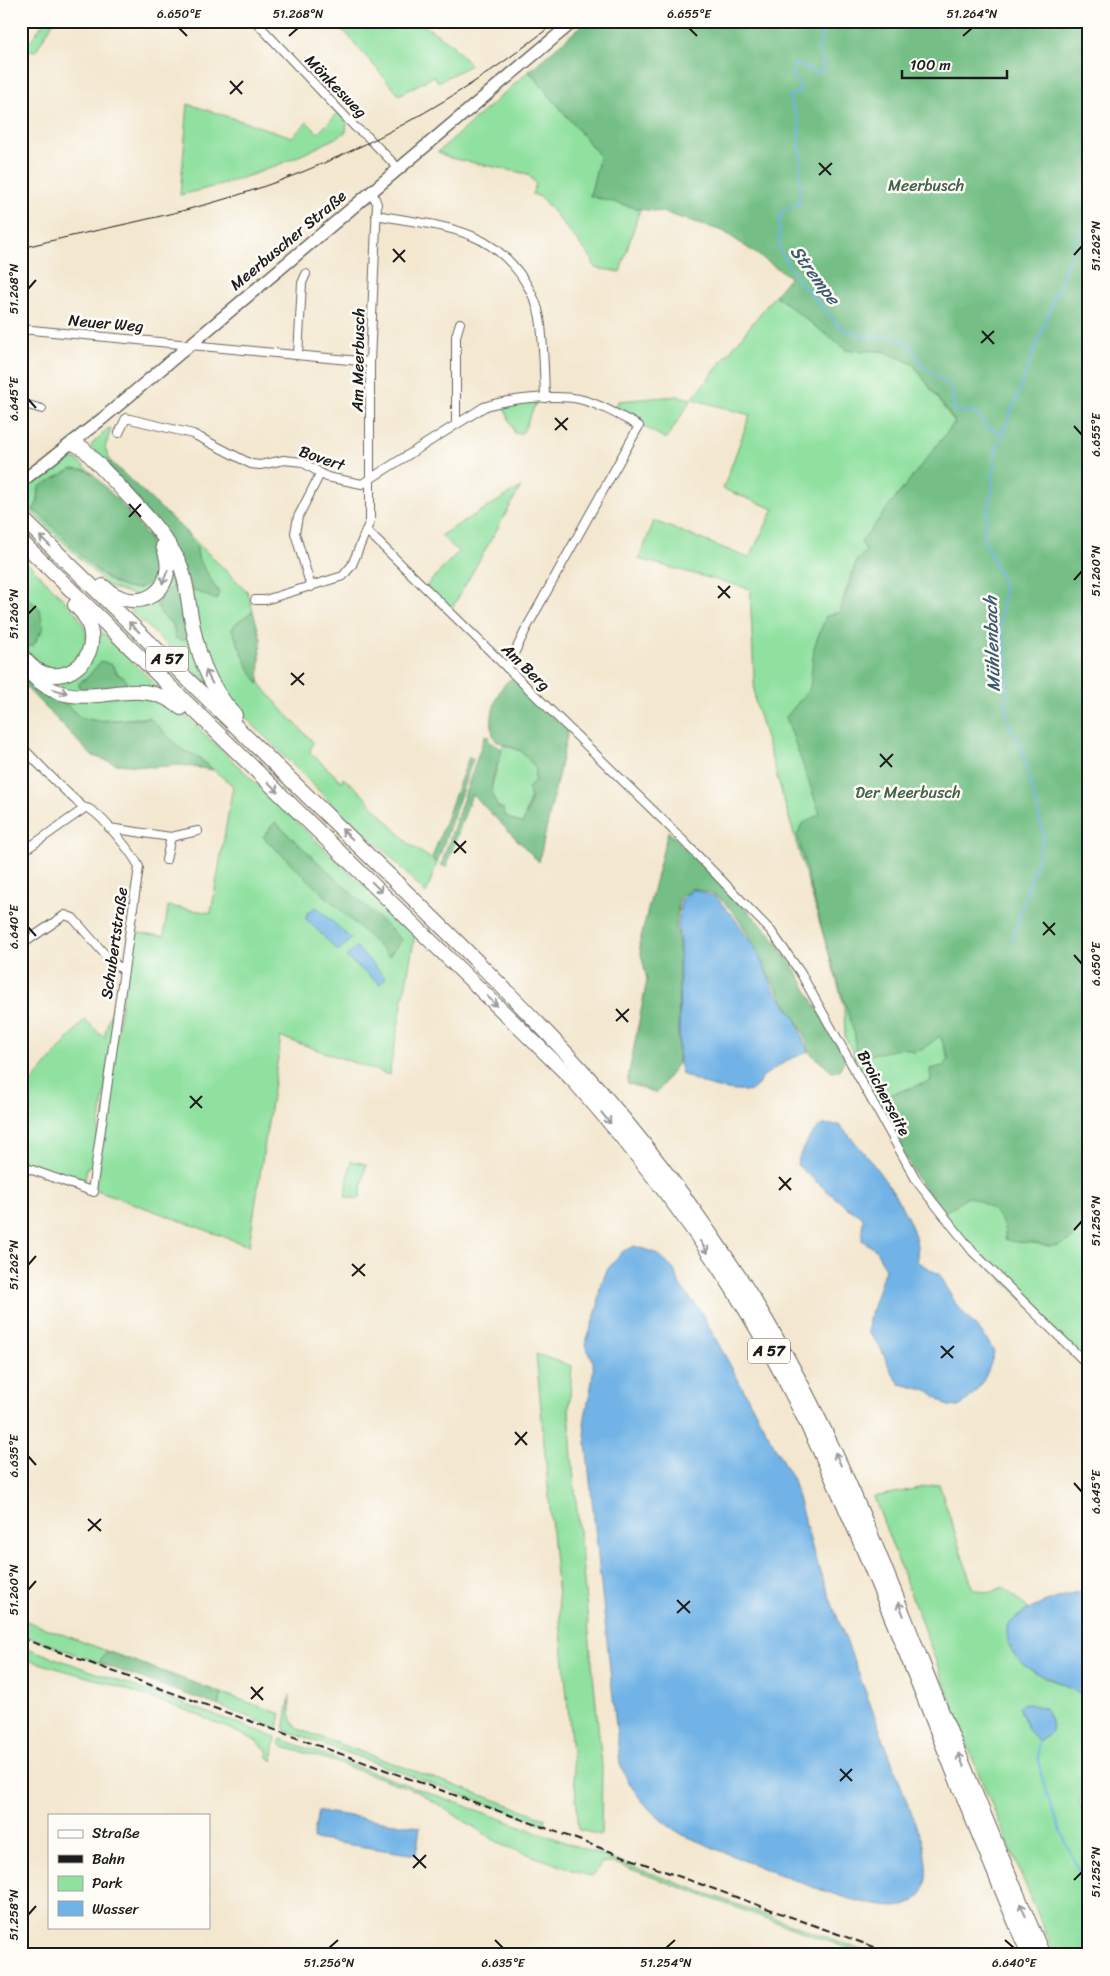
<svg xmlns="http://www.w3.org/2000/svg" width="1110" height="1976" font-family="Sriracha,sans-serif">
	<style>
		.green { fill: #90e1a0; stroke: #567e5e; fill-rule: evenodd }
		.forest { fill: #74bf86; stroke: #486e51 }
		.water { fill: #71b3e6; stroke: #466881 }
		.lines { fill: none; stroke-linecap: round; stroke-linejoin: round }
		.stream { stroke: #71b3e6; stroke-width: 2 }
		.street-casing { stroke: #67635b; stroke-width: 10 }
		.secondary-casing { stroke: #67635b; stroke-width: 14 }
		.highway-casing { stroke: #67635b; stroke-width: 16 }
		.street { stroke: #fff; stroke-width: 8 }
		.secondary { stroke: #fff; stroke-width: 11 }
		.highway { stroke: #fff; stroke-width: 14 }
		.tram { stroke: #1c1c1c; stroke-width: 1 }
		.rail { stroke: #1c1c1c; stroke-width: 2; stroke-dasharray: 8 4; stroke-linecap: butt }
		.oneway { stroke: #999 }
		.ticks { fill: none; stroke: #1c1c1c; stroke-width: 2 }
		.labels { text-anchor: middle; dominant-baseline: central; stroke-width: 5; stroke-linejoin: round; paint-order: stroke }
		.shield { fill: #fdfcf7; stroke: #605f5e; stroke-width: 1 }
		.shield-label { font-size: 15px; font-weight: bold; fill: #1c1c1c }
		.street-label { font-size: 16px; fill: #1c1c1c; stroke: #fdfcf7 }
		.park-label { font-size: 16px; fill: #45614a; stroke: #fdfcf7 }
		.water-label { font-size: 18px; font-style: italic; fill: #3e586d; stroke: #fdfcf7 }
		.neatline { fill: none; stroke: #1c1c1c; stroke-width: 2 }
		.ticks-label { font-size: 12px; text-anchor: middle; fill: #1c1c1c }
	</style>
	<rect width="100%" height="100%" fill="#fdfcf7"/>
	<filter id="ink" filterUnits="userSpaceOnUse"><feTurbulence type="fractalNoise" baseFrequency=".02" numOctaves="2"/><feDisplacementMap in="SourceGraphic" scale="10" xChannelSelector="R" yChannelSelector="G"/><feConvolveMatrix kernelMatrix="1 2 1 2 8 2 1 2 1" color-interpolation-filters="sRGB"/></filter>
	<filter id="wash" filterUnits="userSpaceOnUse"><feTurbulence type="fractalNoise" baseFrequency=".0096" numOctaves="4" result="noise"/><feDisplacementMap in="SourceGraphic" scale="20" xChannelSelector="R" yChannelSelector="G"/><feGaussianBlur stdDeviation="1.12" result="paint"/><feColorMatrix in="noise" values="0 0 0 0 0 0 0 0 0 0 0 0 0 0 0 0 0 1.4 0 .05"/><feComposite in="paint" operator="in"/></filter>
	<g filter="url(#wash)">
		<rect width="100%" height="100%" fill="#f3e7cf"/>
		<g class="green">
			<path d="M45,21H54L35,52L25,48Z"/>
			<path d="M329,21H418L451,44L471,65L438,82L434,76L399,95L346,33Z"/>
			<path d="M1089,21V1365L958,1235L874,1100L852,1058H856L845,1037L844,1006L755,701L750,589L639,559L654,521L749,558L774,509L723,489L750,415L692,399L666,439L615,410L618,401L678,396L692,399L775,295L846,350L884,351L913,364L955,423L862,542L865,548L960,424ZM857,560L842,617L811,695L787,718L810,688Z"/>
			<path d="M529,71L600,156L590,196L640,209L620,272L595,268L592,259L541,197L532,194L536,184L528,174L450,158L438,152Z"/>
			<path d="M329,102L347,123L346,132C294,162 238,182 180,195L188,104L292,137L307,122L318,133L337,114L327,103Z"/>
			<path d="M537,401L523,432L515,434L503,405Z"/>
			<path d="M108,428L111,429L105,448L110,461L109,466L219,593L198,558L197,548L183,529L247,591L253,611L236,623L232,629C250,680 277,704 313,742L310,752L342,782L343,778L356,788L409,844L437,863L426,894L382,848L334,806L232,704L205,659L190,583L91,447V445Z"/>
			<path d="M66,457L77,460L93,474L85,470L56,477L38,491V501L33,510C65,526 101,597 141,588L151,547L147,533C163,551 163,560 159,583L138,596L109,587L21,501V488Z"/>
			<path d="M521,487L451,610L426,586L458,552L441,535Z"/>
			<path d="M167,549L179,570L195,654L213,689L123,603C155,608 181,580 167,549ZM174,580L178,581L181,585L183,620L190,637L183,640L176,639L173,625L161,614L157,605L163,593L171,588Z"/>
			<path d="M21,556L75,611L86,630L85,649L72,665L52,671C41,664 25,658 21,645L26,647L36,642L37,637L41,634L40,609L21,592Z"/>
			<path d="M92,623L165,694L69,692L43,676L78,670ZM101,661L112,665C117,673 123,678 129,684L82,680L87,678Z"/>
			<path d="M143,696L174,708L189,719L415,935L389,1075L281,1037L249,1246L97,1190L94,1185L132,932L164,936L168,906L211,913L233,786L197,756L182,750L150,718C122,716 74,733 60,697Z"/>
			<path d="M503,745L521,751L536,768L534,783L528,788L531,795L523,823C506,821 497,807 490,793Z"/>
			<path d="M111,1009L116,1015L93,1166L87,1167L84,1184L81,1185L21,1164V1095L85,1019L104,1038Z"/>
			<path d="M351,1161L366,1164L360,1199L345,1197Z"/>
			<path d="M536,1354L572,1366L569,1409L572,1458L602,1766L601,1835L579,1830Z"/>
			<path d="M939,1484L973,1589L989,1593L1003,1587L1029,1609L1015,1618L1044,1678C1062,1683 1076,1688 1089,1703V1790L1088,1795L1079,1802C1096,1833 1089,1917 1089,1955H1055L976,1767L874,1497Z"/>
			<path d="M21,1619L107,1651L99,1663L21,1634Z"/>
			<path d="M21,1646L276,1737L272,1761L268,1757L267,1750L255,1740L188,1711L108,1683L21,1658Z"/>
			<path d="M222,1693L281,1714L278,1728L219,1706Z"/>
			<path d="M290,1695C290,1707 288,1720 298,1729L545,1818L544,1824L284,1730Z"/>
			<path d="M281,1739L876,1955H866L614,1863H601L595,1874L589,1876L502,1845L417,1791L329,1760L283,1747L280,1744Z"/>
		</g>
		<g class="forest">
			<path d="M587,21H1089V1214C1083,1231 1067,1248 1048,1246C1042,1246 1037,1243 1032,1243C1021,1242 1015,1243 1005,1239C1007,1218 987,1202 968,1197L942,1214L919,1182L874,1100L931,1081L930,1069L943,1066L949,1059L940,1036L923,1049L914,1052L904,1048L852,1058L855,1050V1036L821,926L797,835L802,824L820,814L786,717L810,688L814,647L826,616L840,612L857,560L866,551L861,542L955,422L913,364L884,351L846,350L775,295L790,277L723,231L662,212L640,209L590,196L600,156L529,71Z"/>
			<path d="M110,461L183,529L197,548L198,558L219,593L216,600L193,590L143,506L109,466Z"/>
			<path d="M72,469L85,470L93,474C111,495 181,555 148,583C140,590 128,590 119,585C95,573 75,549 56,530C48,523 42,514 33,510L38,501L39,487Z"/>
			<path d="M174,580L178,581L181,585L183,620L190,637L183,640L176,639L173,625L161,614L157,605L163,593L171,588Z"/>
			<path d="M21,592L40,609L43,628L33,646L21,645Z"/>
			<path d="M253,611L261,639L259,684L248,667L232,629L236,623Z"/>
			<path d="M101,661L112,665L117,674L124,677L130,686L82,690L79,688V683L87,678Z"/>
			<path d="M21,671L61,699L80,717L98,721L150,718L182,750L197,756L213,770L180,765L152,767L116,764L91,755L21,682Z"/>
			<path d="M513,678L568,731L539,862L472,794L446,867L441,865L485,735L488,736L489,741L502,749C497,773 483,786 499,808H503L504,815L516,822L523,823C527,811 534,800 528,788L534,783L536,768L521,751L496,741C485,726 496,684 513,678Z"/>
			<path d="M469,757L473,759L437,863L432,858Z"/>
			<path d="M275,822L402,940L389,956L263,837Z"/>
			<path d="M668,831L770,933L798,974L845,1058L839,1071L832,1072L809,1052C805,1027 788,1009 776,988C758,958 746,920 718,897C712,892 700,891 693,888L679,898L676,925L679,945L678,1063L657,1093L627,1083L647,980L639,945Z"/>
			<path d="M107,1651L222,1693L219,1706L99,1663Z"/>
		</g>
		<g class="water">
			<path d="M693,889L716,897L735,919L757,951L774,989L796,1019L808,1052L788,1060L762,1077L758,1085L751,1091C726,1093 704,1085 682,1074L679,1063L680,945L678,925L681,899Z"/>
			<path d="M317,907L351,939L338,951L306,919L307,913Z"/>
			<path d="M356,947L386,978L380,984L346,957Z"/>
			<path d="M822,1125H839C863,1148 928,1228 916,1261L940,1275L956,1304L986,1338L994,1352C988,1376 979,1392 959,1407L948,1406L929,1391L900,1384L892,1373L880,1347L868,1332L869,1319L885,1269L876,1250L862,1240L863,1217L846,1207L797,1165C800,1151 810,1133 822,1125Z"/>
			<path d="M635,1246L658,1254L674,1270L680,1286L700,1310L793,1480L816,1561L922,1841C927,1862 933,1895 907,1905C873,1919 722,1851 683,1835C655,1819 632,1794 620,1764L584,1424C586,1408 595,1376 593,1362C592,1356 587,1350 585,1345L598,1306L600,1287L607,1270L623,1251Z"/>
			<path d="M1076,1592H1089V1703C1062,1671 1005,1681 1007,1626C1025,1607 1052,1600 1076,1592Z"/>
			<path d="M1024,1703L1045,1708C1054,1724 1056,1734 1038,1741L1027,1728L1019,1706Z"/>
			<path d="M318,1811L420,1827L416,1855L313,1839Z"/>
		</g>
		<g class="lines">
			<g class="stream">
				<path d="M819,21L823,35L818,46L824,69L820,73L795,64L791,74L799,83L800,92L791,95L789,99L799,121V148L801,155L799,199V204L785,209L780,215L779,249L798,280L839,326L858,335L902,339L911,346L923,366L947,384L953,394L954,411L976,413L988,428L1003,432"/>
				<path d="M1012,941L1044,836L1024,756L1006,713L1008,656L1001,631V615L1004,591L1001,577L983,537L992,491L995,454L1089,208"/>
				<path d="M1038,1741C1034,1781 1070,1850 1086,1888"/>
			</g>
		</g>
	</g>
	<g filter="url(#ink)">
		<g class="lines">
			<g class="street-casing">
				<g id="street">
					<path d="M255,21L356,128L367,136L399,169"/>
					<path d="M376,215C434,226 489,225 524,280C531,291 538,305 540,318C544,344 544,372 545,398"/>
					<path d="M21,329L370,362"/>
					<path d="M298,355L302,283L306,274"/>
					<path d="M21,403L42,409"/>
					<path d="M456,424V336L460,323"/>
					<path d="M119,433L126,418L193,434L251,464L260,465L284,460L302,462L327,477L362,484L484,407C506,399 556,394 579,399C600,404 620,416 639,426L527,627L507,668"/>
					<path d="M366,530L667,824L771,931L800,972L918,1183L973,1252L1089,1366"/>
					<path d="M311,587L295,533L298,517L320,474"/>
					<path d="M255,600H265L343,576L352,565L370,521V362L377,204L372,191"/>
					<path d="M21,746C41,766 61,788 82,806C84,808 87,808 89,809C101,814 134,855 139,867L92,1191"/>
					<path d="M109,828L171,837L198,831"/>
					<path d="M21,853L85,808"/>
					<path d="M166,860L171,837"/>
					<path d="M21,945L65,915L73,918L108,958L124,971"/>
					<path d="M21,1166L94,1192"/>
				</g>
			</g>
			<g class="secondary-casing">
				<path id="secondary" d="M21,482L102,419L574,21"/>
			</g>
			<g class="highway-casing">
				<g id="highway">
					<path d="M73,443L84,449C111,479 167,531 181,567C186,581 188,597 190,611C196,650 207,685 235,715"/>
					<path d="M21,517C135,629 249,739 363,850C436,921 510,992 579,1067C641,1136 697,1211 747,1289C824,1411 877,1546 929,1680C966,1772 1004,1864 1043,1955"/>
					<path d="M21,541L572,1079C650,1167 723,1262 778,1367C836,1476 881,1591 927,1705C960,1789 994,1872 1029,1955"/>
					<path d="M103,586C137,619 182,590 163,546"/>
					<path d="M21,654C56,707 122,649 75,605"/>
					<path d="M21,664C31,675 43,687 58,692C100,706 141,674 181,708"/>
				</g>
			</g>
			<use href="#street" class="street"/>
			<use href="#secondary" class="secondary"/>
			<use href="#highway" class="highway"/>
			<path class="tram" d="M21,248C92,230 165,218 235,196C351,160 463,98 557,21"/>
			<path class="rail" d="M21,1638L896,1955"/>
		</g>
		<defs><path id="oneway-shaft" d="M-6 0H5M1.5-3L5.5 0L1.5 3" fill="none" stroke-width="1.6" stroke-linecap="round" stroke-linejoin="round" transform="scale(1.25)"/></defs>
		<g class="oneway">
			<use href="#oneway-shaft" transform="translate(45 541) rotate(-136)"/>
			<use href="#oneway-shaft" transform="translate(165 577) rotate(112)"/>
			<use href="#oneway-shaft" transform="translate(134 627) rotate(-136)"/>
			<use href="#oneway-shaft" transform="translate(209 677) rotate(-117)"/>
			<use href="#oneway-shaft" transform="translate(60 691) rotate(16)"/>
			<use href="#oneway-shaft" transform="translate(273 787) rotate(44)"/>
			<use href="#oneway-shaft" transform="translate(347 834) rotate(-136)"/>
			<use href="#oneway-shaft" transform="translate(377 887) rotate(45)"/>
			<use href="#oneway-shaft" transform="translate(492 1001) rotate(44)"/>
			<use href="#oneway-shaft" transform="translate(606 1118) rotate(50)"/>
			<use href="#oneway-shaft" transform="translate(704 1247) rotate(56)"/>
			<use href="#oneway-shaft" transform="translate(838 1459) rotate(-114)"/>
			<use href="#oneway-shaft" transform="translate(901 1609) rotate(-112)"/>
			<use href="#oneway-shaft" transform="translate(961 1760) rotate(-112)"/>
			<use href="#oneway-shaft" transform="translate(1023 1910) rotate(-113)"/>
		</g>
	</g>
	<path class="ticks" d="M179,28L187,36M689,28L697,36M289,36L298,28M963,36L972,28M230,81L242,94M230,94L243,81M819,163L831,175M819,175L832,163M393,249L405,262M1074,255L1082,246M393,262L405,250M28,289L36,280M982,331L994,344M981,343L994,331M28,399L36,408M555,418L567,430M1074,426L1082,435M555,430L568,418M129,504L141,517M129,517L141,504M1074,580L1082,571M718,586L730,598M718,598L730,586M28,614L36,606M291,673L304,685M291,685L304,673M880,754L892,767M880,767L893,754M454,841L466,853M454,853L466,841M1043,922L1055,935M28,927L36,936M1043,935L1055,923M1074,955L1082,964M616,1009L628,1022M616,1021L629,1009M190,1096L202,1108M190,1108L202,1096M779,1177L791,1190M779,1190L791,1178M1074,1230L1082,1221M352,1264L365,1276M28,1265L36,1256M352,1276L365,1264M941,1346L953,1358M941,1358L954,1346M515,1432L527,1445M515,1445L527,1432M28,1456L36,1465M1074,1483L1082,1492M88,1519L101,1531M88,1531L101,1519M28,1590L36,1581M677,1600L690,1613M677,1613L690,1601M251,1687L263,1700M251,1699L263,1687M840,1769L852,1781M840,1781L852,1769M413,1855L426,1868M413,1868L426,1855M1074,1880L1082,1872M28,1915L36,1906M495,1940L503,1948M1005,1940L1014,1948M329,1948L338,1940M666,1948L675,1940"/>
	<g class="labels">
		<g class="shield">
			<rect x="146" y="646.5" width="42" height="25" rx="4"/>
			<rect x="748" y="1338.5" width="42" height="25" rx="4"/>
		</g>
		<g class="shield-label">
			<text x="167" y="659">A 57</text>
			<text x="769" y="1351">A 57</text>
		</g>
		<g class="street-label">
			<text transform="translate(336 86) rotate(46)">Mönkesweg</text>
			<text transform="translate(288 240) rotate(-40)">Meerbuscher Straße</text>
			<text transform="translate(106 323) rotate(5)">Neuer Weg</text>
			<text transform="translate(358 360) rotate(-89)">Am Meerbusch</text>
			<text transform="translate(322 458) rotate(19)">Bovert</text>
			<text transform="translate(526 667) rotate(44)">Am Berg</text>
			<text transform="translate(114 943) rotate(-82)">Schubertstraße</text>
			<text transform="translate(884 1093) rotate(62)">Broicherseite</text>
		</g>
		<g class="park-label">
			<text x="926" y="185">Meerbusch</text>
			<text x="908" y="792">Der Meerbusch</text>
		</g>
		<g class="water-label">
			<text transform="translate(815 275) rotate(53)">Strempe</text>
			<text transform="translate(992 644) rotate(-92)">Mühlenbach</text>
		</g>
	</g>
	<rect width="1110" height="1976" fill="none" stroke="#fdfcf7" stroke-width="55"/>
	<rect x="48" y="1814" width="162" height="115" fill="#fdfcf7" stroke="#a3a29f"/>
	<rect x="58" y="1830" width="25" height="8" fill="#ffffff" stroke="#a3a29f"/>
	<text x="92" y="1838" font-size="15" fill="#1c1c1c">Straße</text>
	<rect x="58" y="1855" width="25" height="8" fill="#1c1c1c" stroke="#a3a29f"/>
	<text x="92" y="1864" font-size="15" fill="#1c1c1c">Bahn</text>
	<rect x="58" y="1876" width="25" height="15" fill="#90e1a0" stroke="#a3a29f"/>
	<text x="92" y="1888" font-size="15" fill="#1c1c1c">Park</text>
	<rect x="58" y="1901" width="25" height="15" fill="#71b3e6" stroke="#a3a29f"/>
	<text x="92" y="1914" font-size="15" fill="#1c1c1c">Wasser</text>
	<path d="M902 70v8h105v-8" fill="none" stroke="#1c1c1c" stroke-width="2.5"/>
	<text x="910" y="70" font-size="15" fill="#1c1c1c" stroke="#fdfcf7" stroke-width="4" paint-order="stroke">100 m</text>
	<rect x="28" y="28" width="1054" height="1920" class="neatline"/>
	<g class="ticks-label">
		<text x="179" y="18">6.650°E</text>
		<text x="298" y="18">51.268°N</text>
		<text x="689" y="18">6.655°E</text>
		<text x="972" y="18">51.264°N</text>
		<text transform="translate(1096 246) rotate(-90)" y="4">51.262°N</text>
		<text transform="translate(14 289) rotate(-90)" y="4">51.268°N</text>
		<text transform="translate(14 399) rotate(-90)" y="4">6.645°E</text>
		<text transform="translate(1096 435) rotate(-90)" y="4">6.655°E</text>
		<text transform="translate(1096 571) rotate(-90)" y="4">51.260°N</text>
		<text transform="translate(14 614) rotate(-90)" y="4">51.266°N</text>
		<text transform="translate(14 927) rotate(-90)" y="4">6.640°E</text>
		<text transform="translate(1096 964) rotate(-90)" y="4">6.650°E</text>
		<text transform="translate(1096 1221) rotate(-90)" y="4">51.256°N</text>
		<text transform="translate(14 1265) rotate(-90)" y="4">51.262°N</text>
		<text transform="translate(14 1456) rotate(-90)" y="4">6.635°E</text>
		<text transform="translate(1096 1492) rotate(-90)" y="4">6.645°E</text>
		<text transform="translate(14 1590) rotate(-90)" y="4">51.260°N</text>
		<text transform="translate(1096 1872) rotate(-90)" y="4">51.252°N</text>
		<text transform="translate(14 1915) rotate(-90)" y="4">51.258°N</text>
		<text x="329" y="1967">51.256°N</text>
		<text x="503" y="1967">6.635°E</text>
		<text x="666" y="1967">51.254°N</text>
		<text x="1014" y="1967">6.640°E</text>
	</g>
</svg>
